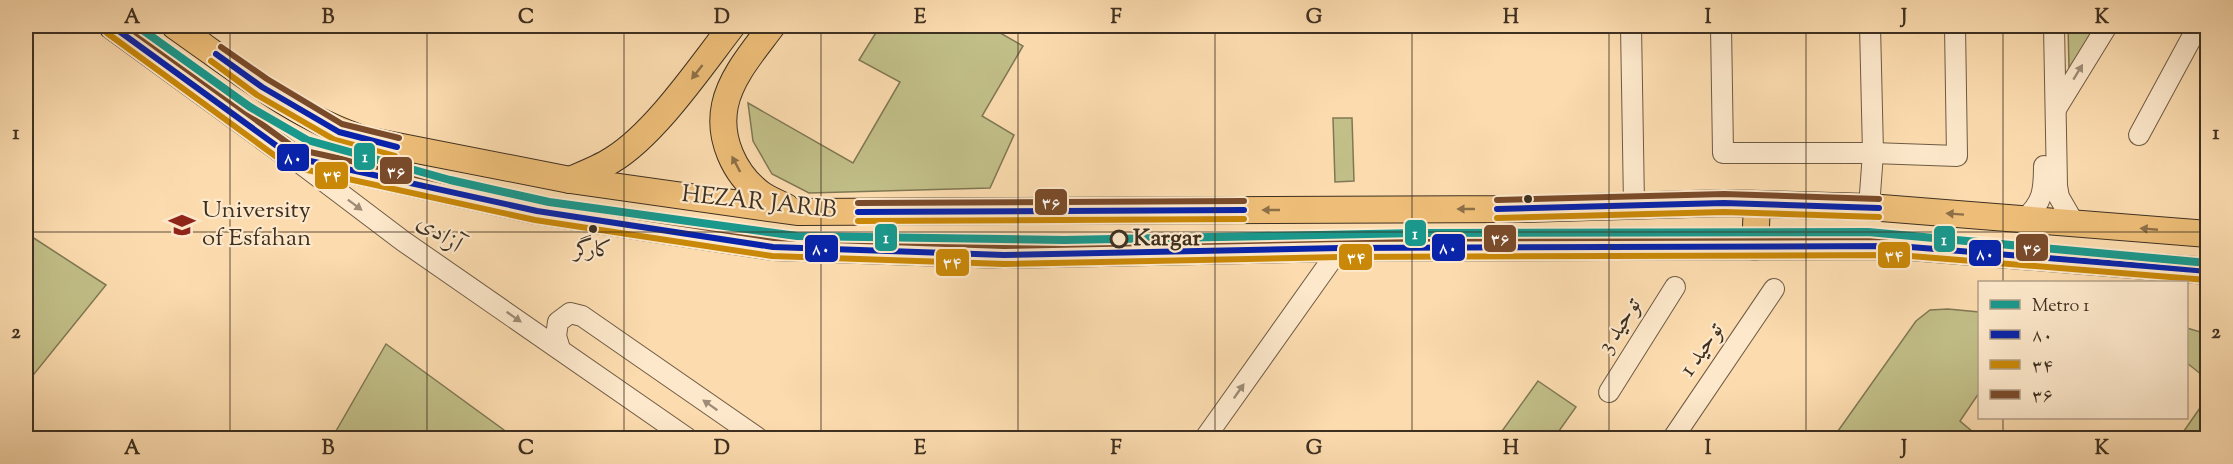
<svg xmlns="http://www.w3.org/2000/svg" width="2233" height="464" font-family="'Sorts Mill Goudy',Amiri,serif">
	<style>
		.green { fill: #c2bf88; stroke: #807854; stroke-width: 1.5 }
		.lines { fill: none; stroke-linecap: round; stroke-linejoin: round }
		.minor-casing { stroke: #6e5b44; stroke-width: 22 }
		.major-casing { stroke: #3e3021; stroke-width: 28 }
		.minor { stroke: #fde8cb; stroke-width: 20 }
		.major { stroke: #eebe78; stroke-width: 26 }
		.bus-1-casing { stroke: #fde8cb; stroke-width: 10 }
		.bus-2-casing { stroke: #fde8cb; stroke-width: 10 }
		.bus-3-casing { stroke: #fde8cb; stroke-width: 10 }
		.bus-1 { stroke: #0924aa; stroke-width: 6 }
		.bus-2 { stroke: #c98808; stroke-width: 6 }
		.bus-3 { stroke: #7a4b2a; stroke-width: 6 }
		.metro-1-casing { stroke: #fde8cb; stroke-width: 12 }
		.metro-1 { stroke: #1a988c; stroke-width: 8 }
		.oneway { fill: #8d7048 }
		.oneway2 { fill: #9e8c76 }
		.grid { fill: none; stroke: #3e3021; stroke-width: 1.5; stroke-opacity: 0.55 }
		.bus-dot { fill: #3e3021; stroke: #fde8cb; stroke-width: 2 }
		.stop-dot { fill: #fde8cb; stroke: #3e3021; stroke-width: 3 }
		.labels { text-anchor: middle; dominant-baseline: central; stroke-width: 4.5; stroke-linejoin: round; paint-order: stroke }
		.bus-label { font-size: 22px; fill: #3e3021; stroke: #fde8cb }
		.street-label { font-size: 24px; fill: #3e3021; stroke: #fde8cb }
		.poi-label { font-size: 24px; fill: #3e3021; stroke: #fde8cb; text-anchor: start }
		.stop-label { font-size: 24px; font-weight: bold; fill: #3e3021; stroke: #fde8cb; text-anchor: start }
		.line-badge { stroke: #fde8cb; stroke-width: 2 }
		.badge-label { font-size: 16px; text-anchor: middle; font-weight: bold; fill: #fff }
		.neatline { fill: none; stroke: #3e3021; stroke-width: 2 }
		.grid-label { font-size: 20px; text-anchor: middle; font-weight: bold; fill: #3e3021 }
	</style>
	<rect width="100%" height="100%" fill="#fcdcaf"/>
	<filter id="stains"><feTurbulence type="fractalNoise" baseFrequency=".00333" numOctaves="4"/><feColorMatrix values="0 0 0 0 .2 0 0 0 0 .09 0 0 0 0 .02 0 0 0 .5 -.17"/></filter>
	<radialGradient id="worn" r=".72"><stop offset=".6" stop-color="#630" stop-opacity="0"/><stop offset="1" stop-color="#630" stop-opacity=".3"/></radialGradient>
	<g class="green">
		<path d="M880,26H988L1023,46L982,116L1014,135L990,188L809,193L772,174L753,141L748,103L853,163L900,82L859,60Z"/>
		<path d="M2068,26H2105L2074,70L2069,67Z"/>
		<path d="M1333,118H1352L1354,181L1335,182Z"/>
		<path d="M26,233L106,285L26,384Z"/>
		<path d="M1948,309L1979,312V393L1960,421L1980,438H1833L1916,321L1930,310Z"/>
		<path d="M2187,328L2207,334V379L2187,363Z"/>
		<path d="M386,344L515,438H332Z"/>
		<path d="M1538,381L1576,407L1554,438H1497Z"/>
		<path d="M2207,398V438H2179Z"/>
	</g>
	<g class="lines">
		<g class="minor-casing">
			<g id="minor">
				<path d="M1631,26L1634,204"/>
				<path d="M1721,26L1723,153H1873L1957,156L1955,26"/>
				<path d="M2054,26L2057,186L2059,197L2074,223"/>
				<path d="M2056,109L2107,26"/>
				<path d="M2139,135L2198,26"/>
				<path d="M296,160L403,241L687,438"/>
				<path d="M1869,207L1873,153L1870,26"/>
				<path d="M2024,219C2043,203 2044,190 2044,166"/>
				<path d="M560,349L556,336L558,322L570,313L582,316L758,438"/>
				<path d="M1609,392L1675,287"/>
				<path d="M1205,438L1340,248"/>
				<path d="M1673,438L1774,289"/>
			</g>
		</g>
		<g class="major-casing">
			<g id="major">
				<path d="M112,26L292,157L537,211L773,247L1004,255L1340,248L1898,246L2208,271"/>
				<path d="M175,26C235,68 296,118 366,140L570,180L797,212L1524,209L1724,203L1869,207L2208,234"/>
				<path d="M772,26C755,49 731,76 725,105C718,138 734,174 761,194C768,199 778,203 786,207"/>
				<path d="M570,180C584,174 600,168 612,160C655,134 701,66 732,26"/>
				<path d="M1755,247L1757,205"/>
			</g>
		</g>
		<use href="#minor" class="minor"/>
		<use href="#major" class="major"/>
		<g class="bus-1-casing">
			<g id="bus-1">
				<path d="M112,26L292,157L537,211L773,247L1004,255L1340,248L1898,246L2208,271"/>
				<path d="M216,54L262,87L339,132L397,147"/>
				<path d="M1497,209L1724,203L1879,208"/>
				<path d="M858,212L1244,210"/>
			</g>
		</g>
		<g class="bus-2-casing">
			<g id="bus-2">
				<path d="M107,33L289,166L535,220L772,256L1004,264L1340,257L1898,255L2207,280"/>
				<path d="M211,61L257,95L335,140L395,156"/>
				<path d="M1497,218L1724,212L1879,217"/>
				<path d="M858,221L1244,219"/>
			</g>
		</g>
		<g class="bus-3-casing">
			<g id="bus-3">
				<path d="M127,26L296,149L539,202L774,238L1004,246L1340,239L1898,237L2208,262"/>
				<path d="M221,47L267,79L342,124L399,138"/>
				<path d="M1497,200L1724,194L1879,199"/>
				<path d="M858,203L1244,201"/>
			</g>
		</g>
		<use href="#bus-1" class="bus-1"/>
		<use href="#bus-2" class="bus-2"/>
		<use href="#bus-3" class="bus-3"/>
		<g class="metro-1-casing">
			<path id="metro-1" d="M137,26L250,107L307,140L450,180L549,202L797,236L1064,240L1417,233L1868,232L2208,263"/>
		</g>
		<use href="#metro-1" class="metro-1"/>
	</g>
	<defs><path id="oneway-solid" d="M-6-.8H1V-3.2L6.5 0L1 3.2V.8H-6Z" transform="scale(1.5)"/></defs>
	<g class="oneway">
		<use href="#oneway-solid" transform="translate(697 72) rotate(128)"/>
		<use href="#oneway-solid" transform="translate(736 164) rotate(-118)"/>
		<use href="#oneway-solid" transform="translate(1466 209) rotate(180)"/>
		<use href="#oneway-solid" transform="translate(1271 210) rotate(180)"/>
		<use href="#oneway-solid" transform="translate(1955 214) rotate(-176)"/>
		<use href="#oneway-solid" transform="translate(2149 229) rotate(-175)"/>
	</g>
	<g class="oneway2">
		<use href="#oneway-solid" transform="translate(2078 72) rotate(-59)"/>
		<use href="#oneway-solid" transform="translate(355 205) rotate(37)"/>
		<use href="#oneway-solid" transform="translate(514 317) rotate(35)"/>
		<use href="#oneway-solid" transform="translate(1239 391) rotate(-55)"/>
		<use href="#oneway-solid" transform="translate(710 405) rotate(-145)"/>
	</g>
	<path class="grid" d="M230,26V438M427,26V438M624,26V438M821,26V438M1018,26V438M1215,26V438M1412,26V438M1609,26V438M1806,26V438M2003,26V282M26,232H2208M2003,418V438"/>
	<defs>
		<g id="university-bare" transform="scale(2.07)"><path d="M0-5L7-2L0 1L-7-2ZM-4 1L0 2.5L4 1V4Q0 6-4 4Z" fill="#8f2418" stroke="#fde8cb" stroke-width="2.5" paint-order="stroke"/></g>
	</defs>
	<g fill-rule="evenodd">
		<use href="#university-bare" x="182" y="225"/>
	</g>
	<g class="bus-dot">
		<circle cx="1528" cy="199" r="5"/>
		<circle cx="593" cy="229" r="5"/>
	</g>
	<circle class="stop-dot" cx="1119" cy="239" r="8"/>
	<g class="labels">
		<g class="bus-label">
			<text x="593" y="251">کارگر</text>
		</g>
		<g class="street-label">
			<text transform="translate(759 203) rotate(6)">HEZAR JARIB</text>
			<text transform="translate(439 234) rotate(35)">آزادی</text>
			<text transform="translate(1620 326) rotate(-58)">توحید 3</text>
			<text transform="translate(1702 350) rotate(-56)">توحید 1</text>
		</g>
		<g class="poi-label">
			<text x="202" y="211">University<tspan x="202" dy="28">of Esfahan</tspan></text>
		</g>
		<g class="stop-label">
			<text x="1133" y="239">Kargar</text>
		</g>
	</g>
	<g class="line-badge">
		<rect x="353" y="142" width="23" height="29" rx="6" fill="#1a988c"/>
		<rect x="276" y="143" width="34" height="29" rx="6" fill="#0924aa"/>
		<rect x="379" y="156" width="34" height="29" rx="6" fill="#7a4b2a"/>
		<rect x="314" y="161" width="35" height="29" rx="6" fill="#c98808"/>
		<rect x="1034" y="188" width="34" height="28" rx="6" fill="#7a4b2a"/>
		<rect x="1404" y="219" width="23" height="28" rx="6" fill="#1a988c"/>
		<rect x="874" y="223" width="24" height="29" rx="6" fill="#1a988c"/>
		<rect x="1483" y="224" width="34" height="29" rx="6" fill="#7a4b2a"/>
		<rect x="1933" y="225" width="23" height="28" rx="6" fill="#1a988c"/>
		<rect x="1431" y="233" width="35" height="29" rx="6" fill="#0924aa"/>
		<rect x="2015" y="233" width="34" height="29" rx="6" fill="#7a4b2a"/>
		<rect x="804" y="234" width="35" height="29" rx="6" fill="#0924aa"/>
		<rect x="1968" y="239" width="34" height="28" rx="6" fill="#0924aa"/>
		<rect x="1877" y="241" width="34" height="28" rx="6" fill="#c98808"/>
		<rect x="1338" y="243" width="35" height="28" rx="6" fill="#c98808"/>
		<rect x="935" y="248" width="35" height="29" rx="6" fill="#c98808"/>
	</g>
	<g class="badge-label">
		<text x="365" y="162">1</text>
		<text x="293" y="163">۸۰</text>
		<text x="396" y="177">۳۶</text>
		<text x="332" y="181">۳۴</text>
		<text x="1051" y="208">۳۶</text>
		<text x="1415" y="239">1</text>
		<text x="886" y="243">1</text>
		<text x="1500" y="244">۳۶</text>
		<text x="1944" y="245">1</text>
		<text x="1448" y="253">۸۰</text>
		<text x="2032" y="254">۳۶</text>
		<text x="821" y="254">۸۰</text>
		<text x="1985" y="259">۸۰</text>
		<text x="1894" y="261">۳۴</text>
		<text x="1356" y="263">۳۴</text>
		<text x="952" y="268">۳۴</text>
	</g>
	<rect width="2233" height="464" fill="none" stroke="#fcdcaf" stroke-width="66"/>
	<rect x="1978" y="281" width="210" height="138" fill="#fde8cb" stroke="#b19e87" stroke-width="1.5"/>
	<rect x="1990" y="300" width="30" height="9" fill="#1a988c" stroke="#b19e87" stroke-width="1.5"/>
	<text x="2032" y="311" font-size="18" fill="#3e3021">Metro 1</text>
	<rect x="1990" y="330" width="30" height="9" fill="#0924aa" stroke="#b19e87" stroke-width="1.5"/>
	<text x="2032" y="341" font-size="18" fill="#3e3021">۸۰</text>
	<rect x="1990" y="360" width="30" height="9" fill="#c98808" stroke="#b19e87" stroke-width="1.5"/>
	<text x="2032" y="371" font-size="18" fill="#3e3021">۳۴</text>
	<rect x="1990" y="390" width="30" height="9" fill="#7a4b2a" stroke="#b19e87" stroke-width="1.5"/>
	<text x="2032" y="401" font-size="18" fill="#3e3021">۳۶</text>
	<rect x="33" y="33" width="2167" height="398" class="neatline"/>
	<g class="grid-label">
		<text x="132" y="23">A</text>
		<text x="328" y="23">B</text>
		<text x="526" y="23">C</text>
		<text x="722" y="23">D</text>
		<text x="920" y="23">E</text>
		<text x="1116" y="23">F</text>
		<text x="1314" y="23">G</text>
		<text x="1511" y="23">H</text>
		<text x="1708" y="23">I</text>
		<text x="1904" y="23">J</text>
		<text x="2102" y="23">K</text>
		<text x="16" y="139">1</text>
		<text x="2216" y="139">1</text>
		<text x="16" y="338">2</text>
		<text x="2216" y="338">2</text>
		<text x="132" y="454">A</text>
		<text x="328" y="454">B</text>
		<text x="526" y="454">C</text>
		<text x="722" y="454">D</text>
		<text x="920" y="454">E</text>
		<text x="1116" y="454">F</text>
		<text x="1314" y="454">G</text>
		<text x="1511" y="454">H</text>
		<text x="1708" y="454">I</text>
		<text x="1904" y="454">J</text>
		<text x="2102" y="454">K</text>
	</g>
	<rect width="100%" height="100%" filter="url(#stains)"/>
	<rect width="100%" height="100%" fill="url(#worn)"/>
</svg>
